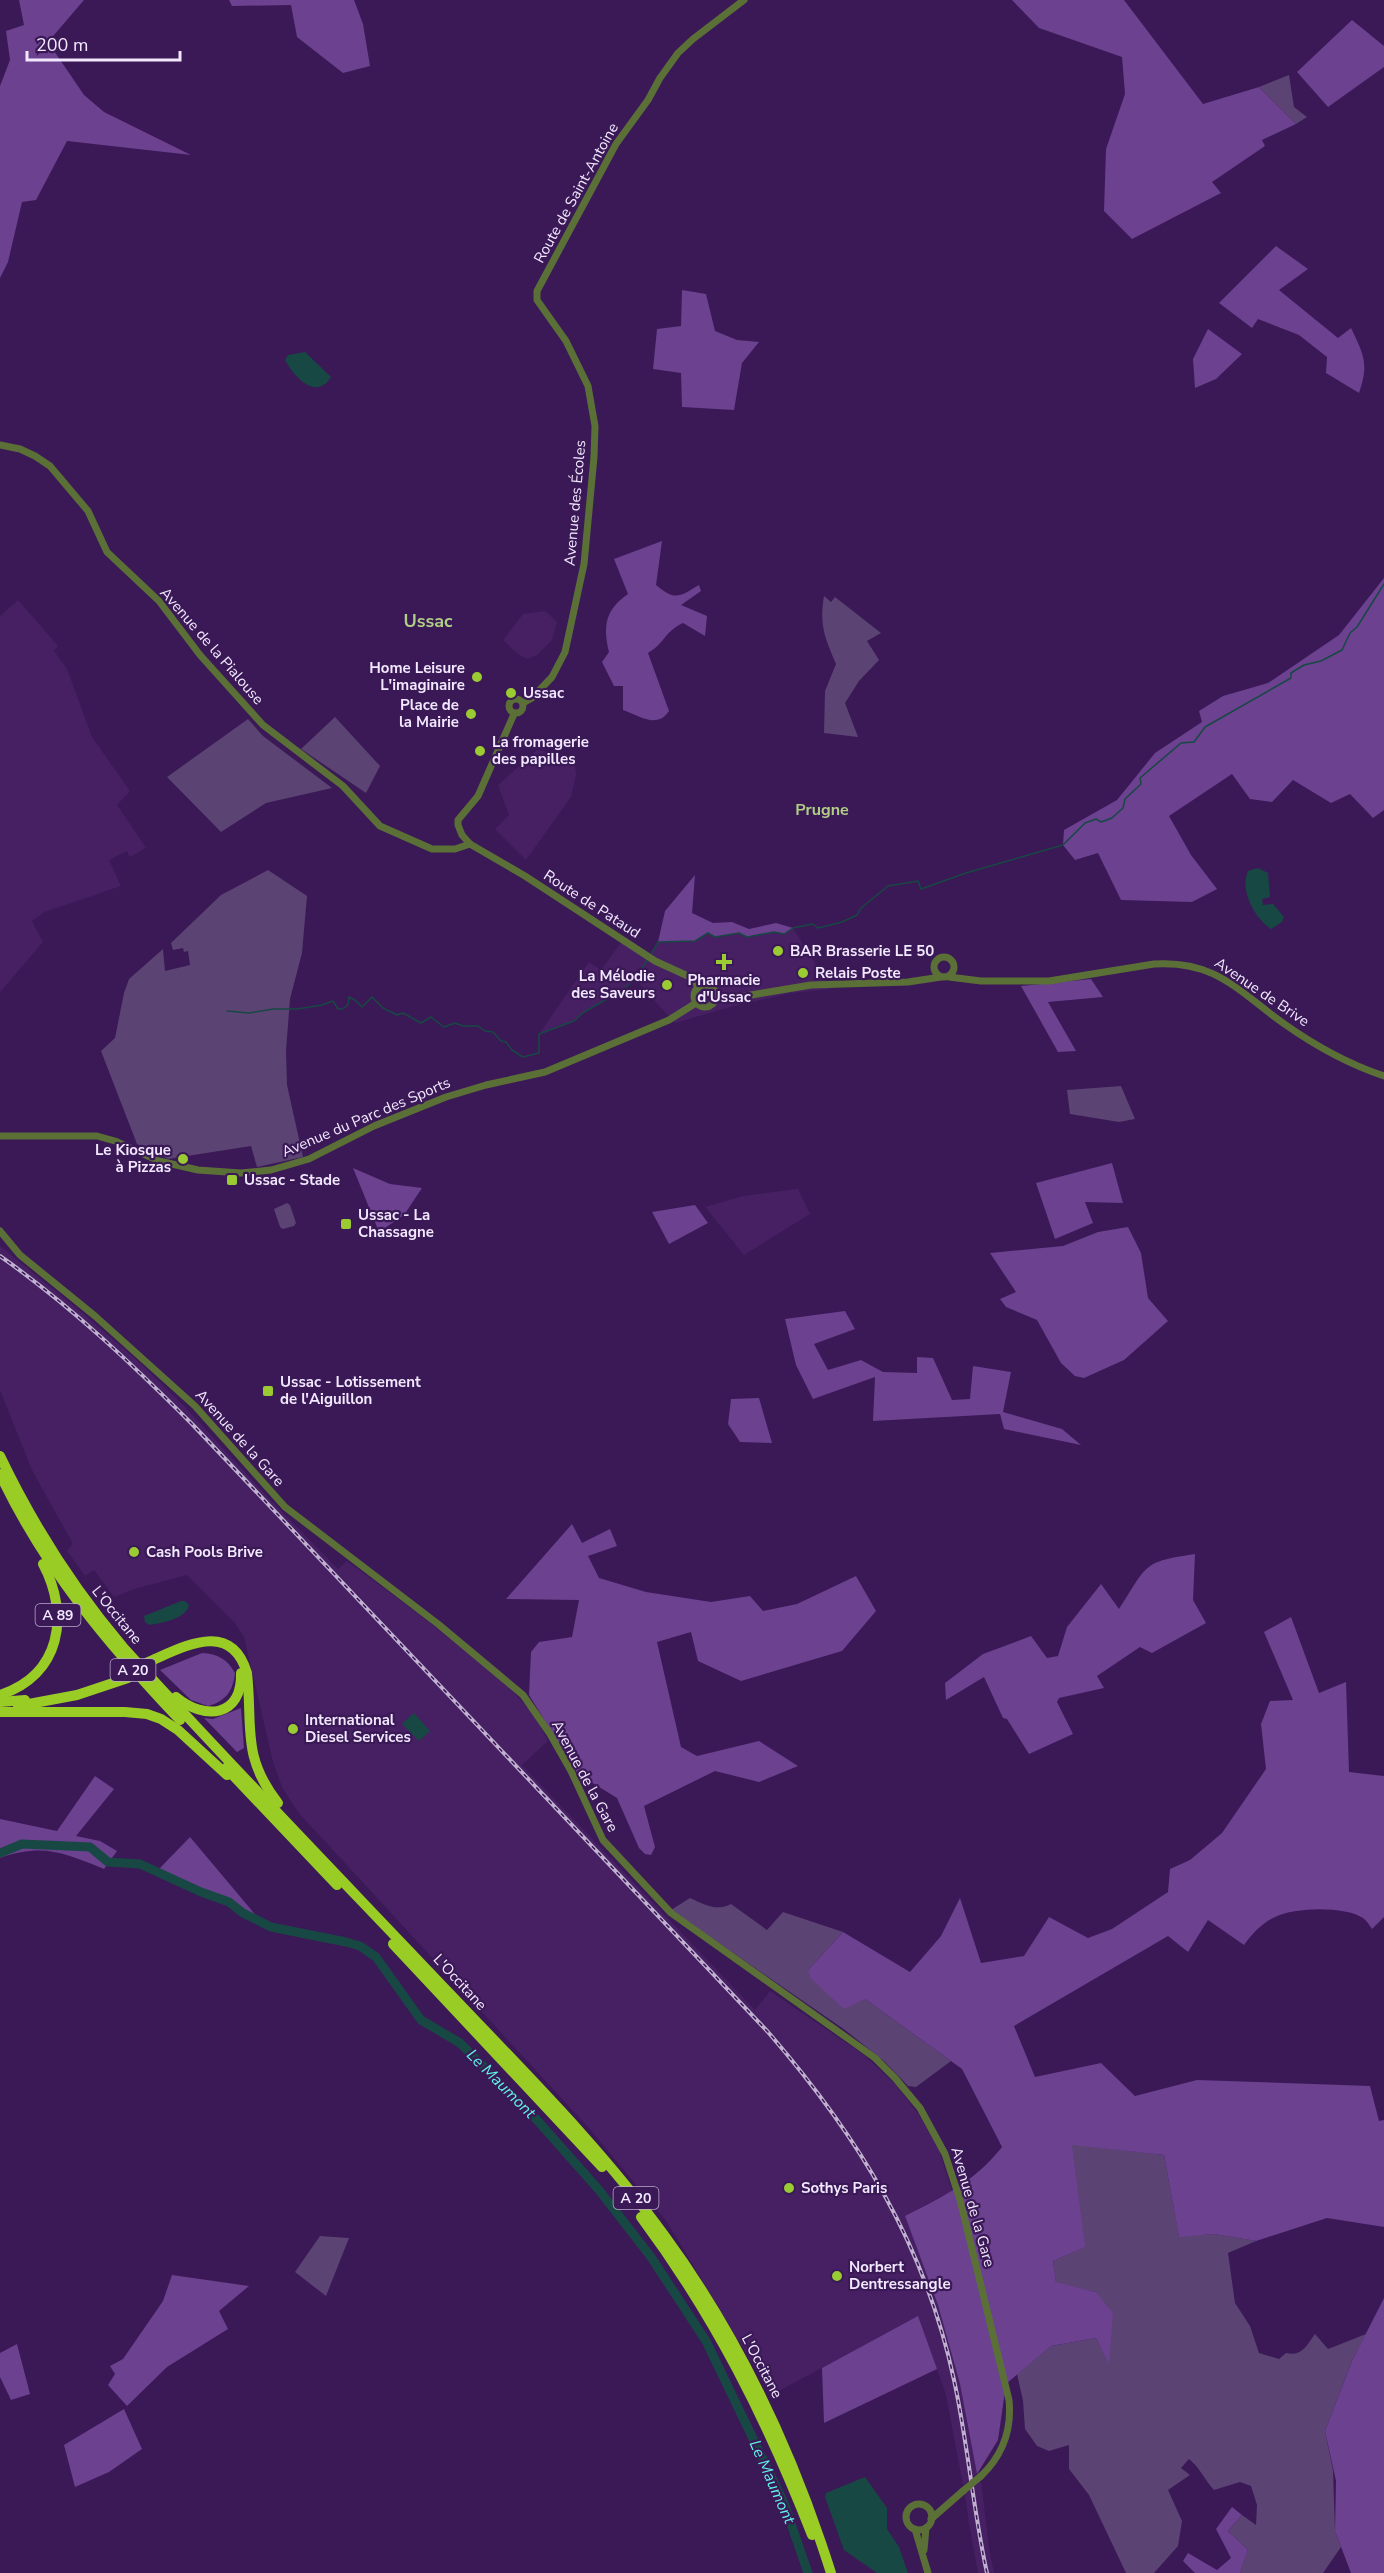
<svg xmlns="http://www.w3.org/2000/svg" width="1384" height="2573" font-family="'Nunito Sans',sans-serif">
	<style>
		.built { fill: #462063 }
		.green { fill: #5b4373 }
		.forest { fill: #6b4190 }
		.water { fill: #184843 }
		.lines { fill: none; stroke-linecap: round; stroke-linejoin: round }
		.stream { stroke: #184843; stroke-width: 1.5 }
		.river { stroke: #184843; stroke-width: 9 }
		.minor { stroke: #5b7037; stroke-width: 7 }
		.highway { stroke: #99cc24; stroke-width: 10 }
		.rail-casing { stroke: #c1b1d1; stroke-width: 4 }
		.rail { stroke: #3a1956; stroke-width: 1.5; stroke-dasharray: 4.5; stroke-linecap: butt }
		.minor-bridge { stroke: #5b7037; stroke-width: 7 }
		.highway-bridge { stroke: #99cc24; stroke-width: 10 }
		.poi-dot { fill: #9bcb33; stroke: #3a1956; stroke-width: 2 }
		.labels { text-anchor: middle; dominant-baseline: central; stroke-width: 4.5; stroke-linejoin: round; paint-order: stroke }
		.shield { fill: #3a1956; stroke: #bac; stroke-width: 1.5 }
		.shield-label { font-size: 14px; font-weight: bold; fill: #f2e8fe }
		.street-label { font-size: 15px; fill: #f2e8fe; stroke: #3a1956 }
		.poi-label { font-size: 15px; font-weight: bold; fill: #f2e8fe; stroke: #3a1956; text-anchor: start }
		.neighbourhood-label { font-size: 16px; font-weight: bold; fill: #b1ce86; stroke: #3a1956 }
		.water-label { font-size: 16px; font-style: italic; fill: #5ff3e4; stroke: #3a1956 }
		.quarter-label { font-size: 18px; font-weight: bold; fill: #b1ce86; stroke: #3a1956 }
	</style>
	<rect width="100%" height="100%" fill="#3a1956"/>
	<g class="built">
		<path d="M18,600L58,646L54,651L67,669L92,737L130,791L117,805L146,848L130,857L127,851L109,860L121,886L45,912L32,921L43,942L0,992V616Z"/>
		<path d="M545,611L557,622L552,640L537,655L527,659L518,654L503,640L523,614Z"/>
		<path d="M537,750L568,755L575,765L576,775L571,797L526,860L495,829L509,815L498,785Z"/>
		<path d="M793,928L831,989L791,993L734,1006L675,1023L635,979L623,990L584,1012L574,1021L539,1034L589,962L601,970L625,937L651,954L658,942L695,941L708,933L715,937L739,933L747,937L774,932L784,934Z"/>
		<path d="M798,1189L810,1214L744,1255L705,1207L743,1196Z"/>
		<path d="M0,1246L85,1315L139,1362L188,1410L263,1492L338,1569L347,1561L424,1618L508,1686L534,1715L548,1741L522,1765L755,2010L770,1991L864,2055L896,2085L919,2115L939,2150L952,2191L905,2216L938,2305L960,2384L977,2474L963,2485L946,2395L918,2317L771,2395L667,2222L588,2127L297,1811L282,1787L273,1762L244,1637L234,1622L187,1575L134,1589L114,1597L94,1570L85,1576L67,1551L73,1544L32,1470L0,1390Z"/>
		<path d="M981,2481L989,2548L994,2573H978L969,2524L965,2494Z"/>
	</g>
	<g class="green">
		<path d="M1289,75L1294,107L1307,117L1296,124L1259,87Z"/>
		<path d="M824,596L831,602L835,597L881,633L867,641L879,660L859,681L845,703L858,737L824,733L825,691L836,664C825,638 819,625 824,596Z"/>
		<path d="M335,717L380,766L366,793L301,749Z"/>
		<path d="M248,719L263,736L332,788L266,803L221,832L167,777Z"/>
		<path d="M268,870L307,896L302,953L290,999L286,1051L287,1085L303,1157L257,1167L251,1146L168,1159L137,1144L101,1051L115,1038L124,993L129,979L163,949L165,971L190,965L188,951L184,952L183,948L173,950L171,943L221,895Z"/>
		<path d="M1121,1086L1135,1119L1119,1122L1070,1114L1067,1090Z"/>
		<path d="M287,1203L290,1205L296,1223L294,1226L283,1229L280,1227L274,1209Z"/>
		<path d="M690,1898C703,1904 717,1912 731,1904L767,1930L783,1912L843,1932L808,1970L865,1999L951,2061L916,2087L908,2086L885,2062L845,2030L671,1910Z"/>
		<path d="M1071,2144L1164,2155L1179,2236L1214,2234L1256,2241L1228,2253L1235,2303L1250,2326L1259,2353L1279,2359L1286,2353C1302,2357 1307,2345 1315,2334L1328,2349L1366,2334L1352,2361L1325,2431L1333,2470L1335,2531L1341,2547L1323,2573H1240L1248,2550L1228,2531L1242,2515L1256,2525L1257,2505L1251,2486L1240,2482L1214,2490C1204,2479 1200,2468 1189,2459L1181,2468L1190,2475L1168,2490L1182,2521L1178,2546L1154,2573H1126L1089,2495L1069,2469V2445L1049,2451L1037,2446L1025,2429L1023,2401L1017,2374L1051,2346L1096,2338L1109,2363L1096,2292L1056,2283L1053,2261L1084,2247Z"/>
		<path d="M320,2236L349,2238L326,2296L295,2272Z"/>
	</g>
	<g class="forest">
		<path d="M19,0H84L48,42L84,95L104,112L191,155L67,141L36,200L22,202L8,262L0,278V86L10,60L6,31L24,25Z"/>
		<path d="M229,0H354L363,24L370,66L343,73L297,37L291,5L232,6Z"/>
		<path d="M1012,0H1124L1203,104L1259,87L1296,124L1262,140L1265,146L1212,182L1221,193L1132,239L1104,211L1106,149L1125,94L1122,57L1039,28Z"/>
		<path d="M1352,20L1384,46V67L1328,107L1297,72Z"/>
		<path d="M1276,246L1308,269L1279,290L1338,338L1351,328C1364,355 1369,364 1359,393L1326,373L1327,357L1299,335L1258,319L1252,328L1219,303Z"/>
		<path d="M682,290L706,294L715,331L737,340L759,342L742,363L734,410L682,407L681,373L653,369L657,329L681,326Z"/>
		<path d="M1208,329L1242,354L1216,379L1195,388L1193,359Z"/>
		<path d="M662,541L656,585C675,601 679,597 699,585L701,591L681,605L707,616L705,636L683,623C665,631 665,643 648,653L669,711C657,729 640,716 623,710V686H614L602,662L609,652C603,626 605,610 628,594L614,559Z"/>
		<path d="M1384,578V810L1373,818L1350,794L1331,803L1293,780L1272,802L1250,799L1232,774L1169,816L1191,855L1217,889L1192,902L1121,900L1098,853L1075,860L1063,845L1064,830L1117,800L1155,753L1202,722L1199,711L1223,696L1268,683L1339,635Z"/>
		<path d="M695,875L692,913L713,923L732,922L749,929L776,923L793,928L784,934L774,932L747,937L739,933L715,937L708,933L695,941L658,942L665,911Z"/>
		<path d="M1091,979L1103,997L1048,1002L1076,1051L1058,1052L1021,986Z"/>
		<path d="M1112,1163L1123,1203L1085,1202L1093,1223L1055,1239L1036,1183Z"/>
		<path d="M353,1168L390,1184L422,1188L404,1215L379,1232Z"/>
		<path d="M695,1205L708,1223L669,1244L652,1212Z"/>
		<path d="M1128,1227L1141,1253L1148,1298L1168,1321L1124,1360L1084,1378L1075,1376L1061,1363L1037,1320L1006,1307L1000,1299L1016,1292L990,1253L1063,1246L1098,1232Z"/>
		<path d="M845,1311L855,1329L814,1344L828,1370L861,1360L883,1372L917,1373V1357L933,1358L952,1400L970,1399L973,1366L1011,1372L1003,1412L1062,1429L1081,1445L1004,1429L1000,1414L873,1421L875,1377L813,1399L796,1365L785,1319Z"/>
		<path d="M759,1398L772,1443L740,1442L728,1424L731,1399Z"/>
		<path d="M572,1524L582,1543L610,1529L617,1546L588,1556L599,1578L646,1592L711,1602L750,1596L763,1611L797,1604L856,1576L876,1611L842,1651L741,1681L698,1661L691,1632L657,1642L681,1747L697,1756L759,1741L798,1766L759,1782L715,1771L644,1806L655,1847L651,1855L645,1854L639,1848L617,1798L578,1774L529,1695L531,1652L539,1642L572,1637L579,1600L506,1599Z"/>
		<path d="M1195,1554L1193,1600L1206,1623L1152,1653L1140,1647L1097,1676L1104,1688L1059,1698L1057,1702L1073,1734L1029,1754L1007,1719L1003,1718L984,1677L946,1700L945,1683L983,1654L1031,1636L1047,1658L1058,1656L1067,1627L1101,1584L1119,1609C1148,1565 1141,1562 1195,1554Z"/>
		<path d="M1291,1617L1319,1693L1346,1682L1349,1772L1384,1776V1917L1372,1929C1370,1926 1367,1921 1363,1918C1345,1906 1295,1907 1275,1917C1261,1924 1253,1933 1244,1945L1208,1920L1188,1952L1168,1936L1014,2026L1035,2077L1101,2063L1135,2096L1197,2080L1370,2086L1379,2121L1384,2120V2227L1327,2218L1256,2241L1214,2234L1179,2237L1164,2155L1072,2145L1085,2247L1053,2261L1056,2282L1096,2292L1113,2313L1109,2364L1096,2338L1051,2346L1006,2384L998,2440L977,2474L960,2384L938,2305L905,2216C944,2196 974,2182 1002,2147L962,2069L865,1999L844,2009L811,1979L808,1970L843,1932L910,1972L941,1936L960,1898L981,1963L1024,1956L1049,1917L1088,1938L1112,1929L1168,1892L1170,1869L1190,1860L1222,1833L1266,1769L1261,1724L1270,1701L1293,1700L1264,1632Z"/>
		<path d="M202,1653C218,1654 227,1659 235,1673C233,1691 226,1701 208,1706L191,1700L160,1670Z"/>
		<path d="M241,1708L244,1748L237,1752L204,1718L213,1719Z"/>
		<path d="M95,1776L114,1789L76,1836L100,1841L117,1851L104,1869C63,1853 44,1843 0,1858V1819L57,1831Z"/>
		<path d="M190,1837L259,1919L159,1869Z"/>
		<path d="M172,2275L249,2286L219,2311L228,2329L167,2367L127,2406L108,2385L115,2374L110,2366L123,2359L163,2301Z"/>
		<path d="M1384,2298V2573H1351L1335,2531L1336,2481L1325,2431L1352,2361Z"/>
		<path d="M918,2316L937,2369L824,2423L822,2368Z"/>
		<path d="M17,2344L30,2394L11,2400L0,2377V2353Z"/>
		<path d="M124,2409L142,2449L109,2472L75,2487L64,2445Z"/>
		<path d="M1232,2507L1242,2515L1228,2531L1248,2550L1240,2573H1195L1183,2561L1188,2553L1217,2570L1231,2558L1216,2529Z"/>
	</g>
	<g class="water">
		<path d="M305,352L331,377C316,401 294,377 285,360L288,355Z"/>
		<path d="M1258,868L1268,873L1270,897L1262,899L1263,905L1273,904L1284,917L1282,922L1271,929C1255,919 1239,890 1248,871Z"/>
		<path d="M181,1601H185L189,1605C186,1619 162,1623 149,1625L145,1622L144,1616Z"/>
		<path d="M414,1713L430,1731L419,1741L402,1724Z"/>
		<path d="M865,2477L887,2508V2529L899,2547L908,2573H877L844,2550L825,2497L826,2493Z"/>
	</g>
	<g class="lines">
		<g class="stream">
			<path d="M651,954L658,942L695,941L708,933L715,937L739,933L747,937L774,932L784,934L793,928L813,924L818,928L842,922L857,915L861,908L888,886L918,881L921,889L966,873L1063,845L1085,823L1096,819L1101,822L1112,818L1123,808L1125,799L1141,784L1140,778L1181,743L1194,742L1205,727L1291,678V673L1304,665L1321,661L1342,650L1350,633L1357,627L1384,584"/>
			<path d="M227,1011L249,1013L273,1009H297L322,1005L333,1001L338,1009H342L348,1005L349,997L355,1000L362,1007L372,997L383,1008L397,1015L403,1013L421,1023L431,1017L444,1027L455,1023L463,1026H478L485,1031L493,1032L501,1041L506,1042L512,1050L523,1057L539,1053V1034L574,1021L584,1012L623,990L636,978L648,958"/>
		</g>
		<path class="river" d="M0,1853L22,1844L90,1847L108,1862L140,1864L201,1892L229,1902L243,1913L271,1927L346,1942L360,1946L376,1957L421,2020L460,2043L537,2120L599,2190L651,2257L706,2341L784,2503L808,2573"/>
		<g class="minor">
			<path d="M0,445L20,449L35,456L50,466L88,511L107,552L159,601L200,655L263,725L343,786L380,826L432,849H455L470,844"/>
			<circle cx="516" cy="706" r="7"/>
			<path d="M523,703L532,698L552,677L565,652L584,564L594,457L595,426L588,386L566,341L537,300V291L616,144L648,100L660,78L678,53L693,39L744,0"/>
			<path d="M514,714L478,796L458,820V825L462,835L470,844L525,876L655,961L690,977L699,987"/>
			<circle cx="944" cy="967" r="10"/>
			<path d="M949,977L981,981H1049L1154,964C1215,960 1237,990 1283,1023C1314,1045 1348,1064 1384,1076"/>
			<circle cx="705" cy="996" r="11"/>
			<path d="M716,997L745,996L811,985L908,982L941,977"/>
			<path d="M0,1136H97L115,1141L159,1161L198,1170L241,1173L271,1170L309,1159L374,1126L446,1097L486,1085L545,1072L669,1020L696,1003"/>
			<path d="M0,1231L20,1255L95,1316L195,1406L285,1507L438,1624L523,1695L550,1734L571,1771L603,1840L671,1913L850,2040L875,2058L895,2078L920,2108L945,2154L960,2200L1009,2400C1012,2430 1003,2455 981,2476"/>
			<circle cx="919" cy="2517" r="13"/>
			<path d="M931,2519L963,2491"/>
			<path d="M915,2529L928,2573"/>
			<path d="M924,2550L926,2528"/>
		</g>
		<g class="highway">
			<path d="M0,1456C33,1525 73,1588 123,1647C230,1765 342,1880 452,1996C525,2073 601,2148 664,2235C739,2337 793,2453 831,2573"/>
			<path d="M0,1474C45,1569 108,1644 180,1720"/>
			<path d="M155,1659C189,1644 232,1622 247,1673C253,1726 241,1756 278,1803"/>
			<path d="M0,1695C61,1675 70,1615 43,1564"/>
			<path d="M176,1697C205,1721 242,1717 241,1673"/>
			<path d="M0,1702L25,1700"/>
			<path d="M18,1706L77,1695L128,1678"/>
			<path d="M0,1712H125L147,1714L161,1719L178,1730L227,1775"/>
			<path d="M226,1768L337,1885"/>
			<path d="M393,1944L602,2167"/>
			<path d="M641,2217C716,2318 766,2418 812,2535"/>
		</g>
		<g class="rail-casing">
			<path id="rail" d="M0,1256C71,1306 132,1364 193,1425L768,2032C858,2136 925,2244 954,2380C968,2444 973,2510 987,2573"/>
		</g>
		<use href="#rail" class="rail"/>
		<path class="minor-bridge" d="M963,2491L981,2476"/>
		<path class="highway-bridge" d="M123,1673L155,1659"/>
	</g>
	<g class="poi-dot">
		<circle cx="477" cy="677" r="6"/>
		<circle cx="511" cy="693" r="6"/>
		<circle cx="471" cy="714" r="6"/>
		<circle cx="480" cy="751" r="6"/>
		<circle cx="778" cy="951" r="6"/>
		<path d="M721 953h6v6h6v6h-6v6h-6v-6h-6v-6h6z"/>
		<circle cx="803" cy="973" r="6"/>
		<circle cx="667" cy="985" r="6"/>
		<circle cx="183" cy="1159" r="6"/>
		<rect x="226" y="1174" width="12" height="12" rx="3"/>
		<rect x="340" y="1218" width="12" height="12" rx="3"/>
		<rect x="262" y="1385" width="12" height="12" rx="3"/>
		<circle cx="134" cy="1552" r="6"/>
		<circle cx="293" cy="1729" r="6"/>
		<circle cx="789" cy="2188" r="6"/>
		<circle cx="837" cy="2276" r="6"/>
	</g>
	<g class="labels">
		<g class="shield">
			<rect x="35.5" y="1604" width="45" height="22" rx="4.5"/>
			<rect x="110.5" y="1659" width="45" height="22" rx="4.5"/>
			<rect x="613.5" y="2187" width="45" height="22" rx="4.5"/>
		</g>
		<g class="shield-label">
			<text x="58" y="1615">A 89</text>
			<text x="133" y="1670">A 20</text>
			<text x="636" y="2198">A 20</text>
		</g>
		<g class="street-label">
			<text transform="translate(576 193) rotate(-61)">Route de Saint-Antoine</text>
			<text transform="translate(575 503) rotate(-85)">Avenue des Écoles</text>
			<text transform="translate(212 646) rotate(49)">Avenue de la Pialouse</text>
			<text transform="translate(592 904) rotate(33)">Route de Pataud</text>
			<text transform="translate(1262 992) rotate(34)">Avenue de Brive</text>
			<text transform="translate(366 1117) rotate(-23)">Avenue du Parc des Sports</text>
			<text transform="translate(240 1438) rotate(48)">Avenue de la Gare</text>
			<text transform="translate(117 1615) rotate(51)">L'Occitane</text>
			<text transform="translate(585 1776) rotate(62)">Avenue de la Gare</text>
			<text transform="translate(460 1982) rotate(47)">L'Occitane</text>
			<text transform="translate(973 2207) rotate(74)">Avenue de la Gare</text>
			<text transform="translate(762 2366) rotate(62)">L'Occitane</text>
		</g>
		<g class="poi-label">
			<text x="465" y="668" text-anchor="end">Home Leisure<tspan x="465" dy="17">L'imaginaire</tspan></text>
			<text x="523" y="693">Ussac</text>
			<text x="459" y="705" text-anchor="end">Place de<tspan x="459" dy="17">la Mairie</tspan></text>
			<text x="492" y="742">La fromagerie<tspan x="492" dy="17">des papilles</tspan></text>
			<text x="790" y="951">BAR Brasserie LE 50</text>
			<text x="815" y="973">Relais Poste</text>
			<text x="655" y="976" text-anchor="end">La Mélodie<tspan x="655" dy="17">des Saveurs</tspan></text>
			<text x="724" y="980" text-anchor="middle">Pharmacie<tspan x="724" dy="17">d'Ussac</tspan></text>
			<text x="171" y="1150" text-anchor="end">Le Kiosque<tspan x="171" dy="17">à Pizzas</tspan></text>
			<text x="244" y="1180">Ussac - Stade</text>
			<text x="358" y="1215">Ussac - La<tspan x="358" dy="17">Chassagne</tspan></text>
			<text x="280" y="1382">Ussac - Lotissement<tspan x="280" dy="17">de l'Aiguillon</tspan></text>
			<text x="146" y="1552">Cash Pools Brive</text>
			<text x="305" y="1720">International<tspan x="305" dy="17">Diesel Services</tspan></text>
			<text x="801" y="2188">Sothys Paris</text>
			<text x="849" y="2267">Norbert<tspan x="849" dy="17">Dentressangle</tspan></text>
		</g>
		<g class="neighbourhood-label">
			<text x="822" y="810">Prugne</text>
		</g>
		<g class="water-label">
			<text transform="translate(501 2084) rotate(45)">Le Maumont</text>
			<text transform="translate(772 2482) rotate(66)">Le Maumont</text>
		</g>
		<g class="quarter-label">
			<text x="428" y="621">Ussac</text>
		</g>
	</g>
	<path d="M27 51v9h153v-9" fill="none" stroke="#f2e8fe" stroke-width="3"/>
	<text x="36" y="51" font-size="18" fill="#f2e8fe" stroke="#3a1956" stroke-width="4.5" paint-order="stroke">200 m</text>
</svg>
